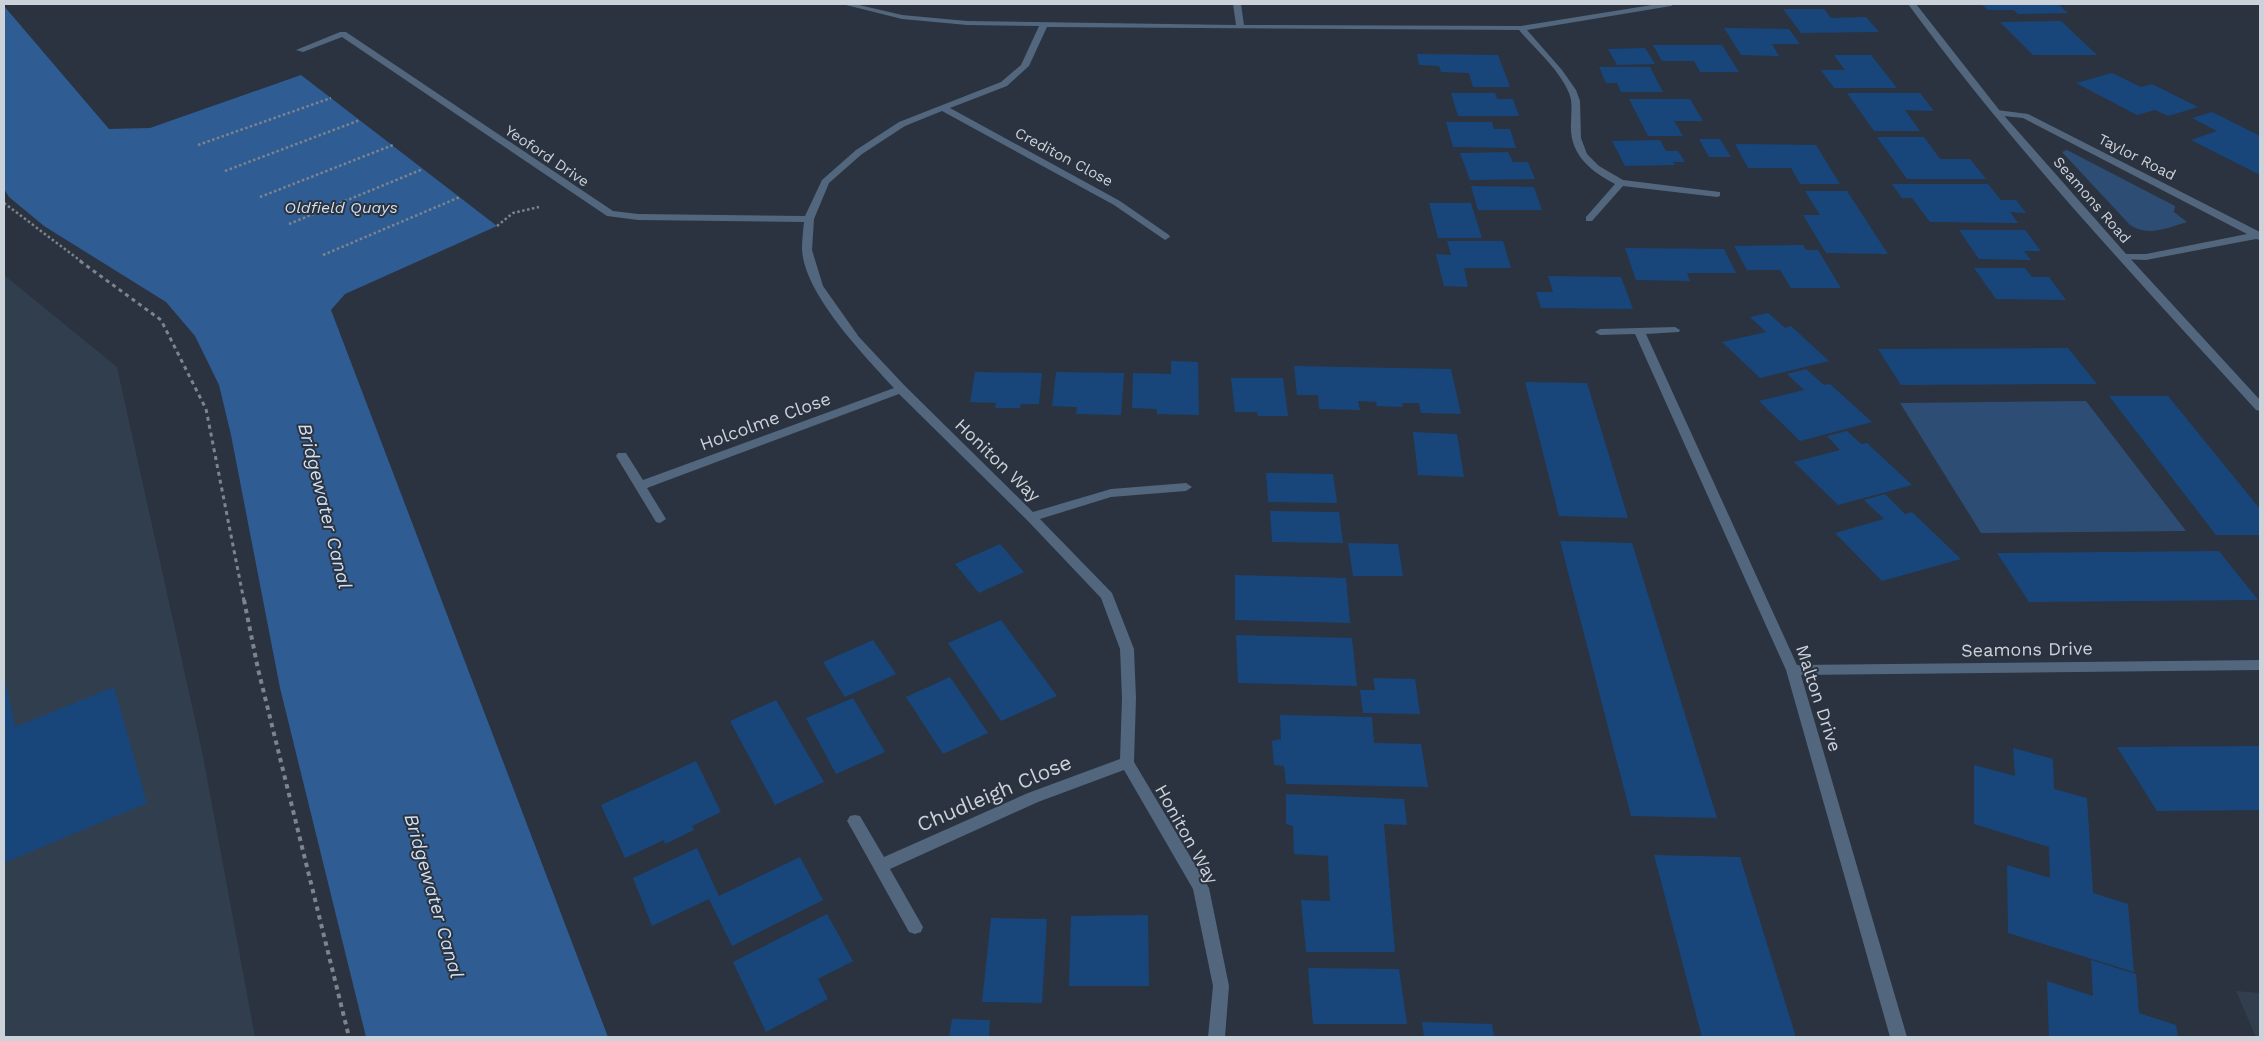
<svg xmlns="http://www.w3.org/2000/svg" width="2264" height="1041" font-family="'Work Sans',sans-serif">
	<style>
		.built { fill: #313e4e }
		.green { fill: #2e4d74 }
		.water { fill: #2f5c93 }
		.building { fill: #18467b }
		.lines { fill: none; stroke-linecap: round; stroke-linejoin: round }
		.path-far2 { stroke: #7d848e; stroke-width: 2.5; stroke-dasharray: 2.5 2.5; stroke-linecap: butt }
		.path-far1 { stroke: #7d848e; stroke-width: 3; stroke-dasharray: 4 4; stroke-linecap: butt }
		.path { stroke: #7d848e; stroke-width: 4; stroke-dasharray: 4.5 4.5; stroke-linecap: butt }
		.minor { fill: #52667e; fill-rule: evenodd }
		.tertiary { fill: #52667e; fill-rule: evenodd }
		.labels { text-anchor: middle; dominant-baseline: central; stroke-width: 4; stroke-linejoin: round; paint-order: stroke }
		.far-street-label { font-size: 15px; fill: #ccd2d9; stroke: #2a333f }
		.far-water-label { font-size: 16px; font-style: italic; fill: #d2dfef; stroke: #2a333f }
		.street-label { font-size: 18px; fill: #ccd2d9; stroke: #2a333f }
		.water-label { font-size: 19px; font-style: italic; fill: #d2dfef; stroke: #2a333f }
		.near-street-label { font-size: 21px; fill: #ccd2d9; stroke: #2a333f }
	</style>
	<rect width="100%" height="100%" fill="#2a333f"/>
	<g class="built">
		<path d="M4,275L117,367L202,751L255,1037H4Z"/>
		<path d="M2236,991L2260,993V1037H2256Z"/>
	</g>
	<g class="green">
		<path d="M2067,150L2175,206L2174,212L2187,222C2167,228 2148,237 2130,225L2062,152Z"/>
		<path d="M2086,401L2186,531L1981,533L1900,403Z"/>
	</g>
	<path class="water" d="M4,6L109,129L150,128L301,75L497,226L345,294L331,310L608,1037H366L280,688L231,435L219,385L195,336L166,302L44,226L9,197L4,189Z"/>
	<g class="building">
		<path d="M1981,4H2058L2068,13L2018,14L2014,10H1988Z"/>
		<path d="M1783,9H1824L1831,18L1866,17L1879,32L1801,33Z"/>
		<path d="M2061,21L2097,55H2033L2000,22Z"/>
		<path d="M1724,28L1789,29L1800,44H1772L1779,56L1741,55Z"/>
		<path d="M1653,45H1722L1739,72H1700L1694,61H1662Z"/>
		<path d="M1645,48L1655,64L1617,65L1608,49Z"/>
		<path d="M1417,54L1498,55L1510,87H1473L1469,73L1441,72L1439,66L1419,65Z"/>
		<path d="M1834,55H1871L1897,88H1834L1821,70H1845Z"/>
		<path d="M1599,67H1650L1663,92H1621L1617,83H1606Z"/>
		<path d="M2112,73L2141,87L2152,84L2198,107L2168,116L2155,110L2137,115L2076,83Z"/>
		<path d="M1451,93H1495L1497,99H1513L1519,116H1458Z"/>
		<path d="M1847,93H1920L1934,111L1905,110L1920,131H1874Z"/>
		<path d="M1629,99H1690L1703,121H1674L1683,136H1648Z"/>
		<path d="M2212,112L2260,136V175L2191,140L2217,131L2192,118Z"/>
		<path d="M1446,122H1492L1494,129H1510L1516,148L1453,147Z"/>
		<path d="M1877,137H1924L1940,159H1970L1986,179H1907Z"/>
		<path d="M1699,139H1720L1731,157H1709Z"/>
		<path d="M1660,140L1666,151H1678L1685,162H1673L1675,165L1625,166L1612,141Z"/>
		<path d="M1735,144L1816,145L1840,184H1800L1791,168H1748Z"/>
		<path d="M1508,152L1513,162H1528L1535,179L1470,180L1460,153Z"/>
		<path d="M1892,184H1988L2001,200H2016L2026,213L2010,212L2018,223L1930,222L1912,198H1902Z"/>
		<path d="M1471,186L1534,187L1542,210H1478Z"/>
		<path d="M1805,191H1847L1888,254L1826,253L1803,215H1820Z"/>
		<path d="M1429,203H1471L1482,238H1438Z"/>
		<path d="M1959,230H2025L2041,251H2024L2031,260L1979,259Z"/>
		<path d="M1447,241H1503L1511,268H1464L1468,287L1444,286L1436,254L1451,255Z"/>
		<path d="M1803,245L1806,250H1818L1841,288H1791L1780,270H1747L1734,246Z"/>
		<path d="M1625,248L1724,249L1736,273H1687L1690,281L1636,280Z"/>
		<path d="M1974,268H2025L2032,277H2049L2066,300L1996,299Z"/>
		<path d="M1548,276L1621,277L1633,309L1541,308L1536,292H1553Z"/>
		<path d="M1768,313L1785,328L1791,326L1829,361L1760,378L1722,342L1766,332L1750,317Z"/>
		<path d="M2068,348L2097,384L1901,385L1878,349Z"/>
		<path d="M1171,361L1198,362L1199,415L1157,414V409L1132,408L1133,373L1171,374Z"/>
		<path d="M1294,366L1451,369L1461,414L1421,413L1419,403H1402L1403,407L1377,406L1376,402L1358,401L1360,410L1319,409L1318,395H1297Z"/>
		<path d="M1806,369L1824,385L1830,384L1872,422L1800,441L1759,401L1804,390L1787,374Z"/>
		<path d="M975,372L1042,373L1039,404H1021L1020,408H995L996,403L970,402Z"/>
		<path d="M1056,372L1124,373L1121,415L1076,414L1077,407L1052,406Z"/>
		<path d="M1231,378H1283L1288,416H1258L1257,412H1235Z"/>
		<path d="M1525,382L1587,383L1628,518L1559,516Z"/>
		<path d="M2109,396H2168L2260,509V535H2216Z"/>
		<path d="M1847,431L1861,444L1867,443L1912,485L1838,505L1794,462L1840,450L1827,436Z"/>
		<path d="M1413,432L1457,434L1464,477L1418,475Z"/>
		<path d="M1266,473L1333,474L1337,503L1268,502Z"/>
		<path d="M1885,494L1905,514L1912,512L1961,559L1882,581L1835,533L1884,519L1864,500Z"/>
		<path d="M1270,511L1339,512L1343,543L1272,542Z"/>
		<path d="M1560,541L1632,543L1717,818L1631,816Z"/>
		<path d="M1348,543L1398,544L1403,576H1353Z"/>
		<path d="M1000,544L1024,572L979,593L955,564Z"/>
		<path d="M2219,551L2258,600L2029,602L1997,553Z"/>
		<path d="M1235,575L1346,578L1350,623L1235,620Z"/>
		<path d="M1001,620L1057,696L1001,721L948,643Z"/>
		<path d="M1236,635L1352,638L1357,686L1238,683Z"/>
		<path d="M873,640L896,674L845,697L823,662Z"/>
		<path d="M4,675L15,727L114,687L147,803L4,863Z"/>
		<path d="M950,677L988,733L943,754L906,697Z"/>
		<path d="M1373,678L1415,679L1420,714L1363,713L1360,690H1375Z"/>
		<path d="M853,698L885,752L836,774L806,718Z"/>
		<path d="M776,700L824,782L775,805L730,721Z"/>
		<path d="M1280,715L1372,717L1374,743L1421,744L1428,787L1286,784L1284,766L1274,765L1272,741L1281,739Z"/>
		<path d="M2260,746V810L2157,811L2117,747Z"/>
		<path d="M2013,748L2053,759L2054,789L2087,798L2091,860L2063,852L2091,860L2093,893L2128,904L2134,972L2008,933L2007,865L2050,878L2049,847L1974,824V765L2015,776Z"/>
		<path d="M696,761L721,812L692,826L694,830L665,844L664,840L625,858L601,805Z"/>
		<path d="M1286,794L1404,799L1407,825L1384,824L1395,952H1306L1301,900L1330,901L1328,856L1294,854L1293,826L1286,824Z"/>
		<path d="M697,848L719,896L800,857L823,900L732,946L709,899L652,926L633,878Z"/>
		<path d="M1654,855L1740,857L1796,1037H1702Z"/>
		<path d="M827,914L853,961L818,979L828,999L766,1032L733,962Z"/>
		<path d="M1148,915L1149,986H1069L1071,916Z"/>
		<path d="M991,918L1047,919L1042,1003L982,1002Z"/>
		<path d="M2091,960L2136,974L2139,1013L2176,1025L2178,1037H2049L2047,981L2093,996Z"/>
		<path d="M1308,968L1399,969L1407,1024H1313Z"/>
		<path d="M952,1019L990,1020L989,1037H949Z"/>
		<path d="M1422,1022L1492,1024L1494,1037H1424Z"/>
	</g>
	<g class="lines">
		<g class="path-far2">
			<path d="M198,145L331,98"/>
			<path d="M225,171L360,120"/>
			<path d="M260,197L393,145"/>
			<path d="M4,203L82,262"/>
			<path d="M289,224L423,169"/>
			<path d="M497,226L513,213L539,207"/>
			<path d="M323,255L460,197"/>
		</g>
		<path class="path-far1" d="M80,261L161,320L206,409L244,601"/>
		<path class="path" d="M244,600L258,669L349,1037"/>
		<g class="minor">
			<path d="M842,4H855L902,15L967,21L1236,25L1233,4H1241L1244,25L1521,26L1658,4H1675L1671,6L1527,30L1562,70L1576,90L1580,101L1581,138L1587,154L1599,166L1623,180L1720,192V196L1717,197L1623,186L1592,221H1586V217L1615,184C1590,171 1569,154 1571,123C1571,113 1573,103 1569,93C1559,69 1536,50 1519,30L1047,27L1029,66L1007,86L950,108L1120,201L1169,235L1170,237L1165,240L1114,205L942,111L905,126L862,154L829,183L814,219L812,250L823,286L859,337L905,386L1033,512L1111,489L1186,483L1192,487L1186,491L1111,497L1040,519L1112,593L1134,649L1136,698L1134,762L1209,888L1229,986L1225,1037H1208L1213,986L1193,889L1124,770L1038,802L890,869L923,927L921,932L915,934L909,932L850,826L847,821L850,816L855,815L860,816L884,857L1028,793L1120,759L1122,698L1120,649L1101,598L1027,520L899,394L647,488L666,519L660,523L656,522L616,456L618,453H626L643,480L894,388C864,355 804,294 802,249C802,240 803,231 804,222L638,220L607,216L342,37L303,52L296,50L340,32H346L613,211L638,214L805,216L822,180L856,150L899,122L1001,82L1021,65L1039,26L967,25L902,19Z"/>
			<path d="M1997,110L2028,114L2260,232V240L2256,239L2146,260L2119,259L2118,257L2123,254H2146L2247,234L2023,118L1994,115L1993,113Z"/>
			<path d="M1675,327L1680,330L1679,332L1646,334L1797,665L2260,660V670L1801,675L1907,1037H1890L1786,670L1635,334L1600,335L1595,332L1600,329Z"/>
		</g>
		<path class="tertiary" d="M1908,4H1916L2000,111L2127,255L2260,400V411L2256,410C2136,278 2013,148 1908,4Z"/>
	</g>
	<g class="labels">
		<g class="far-street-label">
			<text transform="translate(547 156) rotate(34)">Yeoford Drive</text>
			<text transform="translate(1064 157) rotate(28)">Crediton Close</text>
			<text transform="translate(2137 157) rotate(27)">Taylor Road</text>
			<text transform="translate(2092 200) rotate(49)">Seamons Road</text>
		</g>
		<g class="far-water-label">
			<text x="341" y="207">Oldfield Quays</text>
		</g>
		<g class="street-label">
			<text transform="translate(765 421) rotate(-20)">Holcolme Close</text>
			<text transform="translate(998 460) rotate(44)">Honiton Way</text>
			<text transform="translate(2027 649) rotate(-1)">Seamons Drive</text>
			<text transform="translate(1819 698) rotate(72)">Malton Drive</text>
			<text transform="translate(1187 834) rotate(61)">Honiton Way</text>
		</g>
		<g class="water-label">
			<text transform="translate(325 506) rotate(76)">Bridgewater Canal</text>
			<text transform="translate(434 896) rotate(74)">Bridgewater Canal</text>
		</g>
		<g class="near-street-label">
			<text transform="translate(994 793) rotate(-23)">Chudleigh Close</text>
		</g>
	</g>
	<rect width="2264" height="1041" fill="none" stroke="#ccd2d9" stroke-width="10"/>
</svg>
